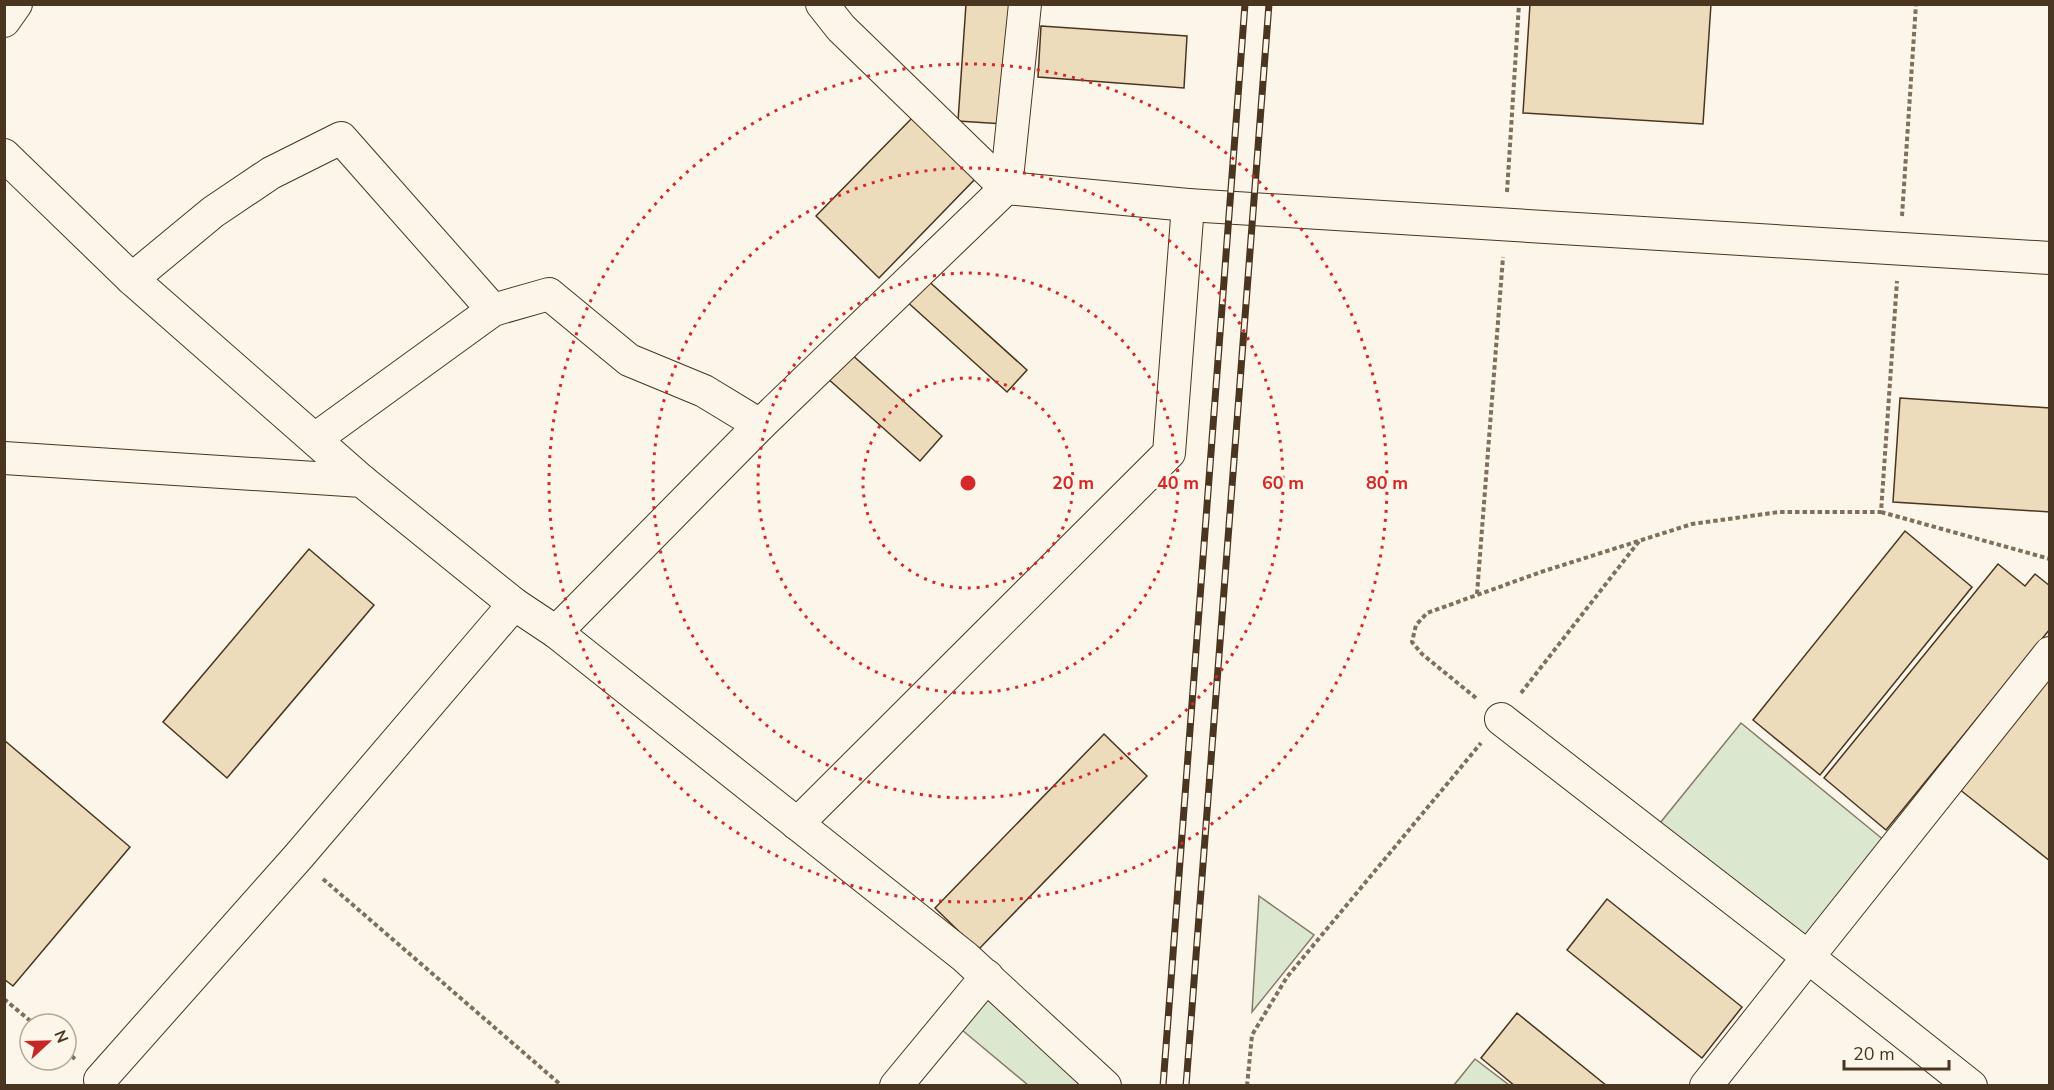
<svg xmlns="http://www.w3.org/2000/svg" width="2054" height="1090" font-family="'Nunito Sans',sans-serif">
	<style>
		.green { fill: #dce7d0; stroke: #887966; stroke-width: 1.5 }
		.building { fill: #ecdcbc; stroke: #4a3520; stroke-width: 1.5 }
		.lines { fill: none; stroke-linecap: round; stroke-linejoin: round }
		.street-casing { stroke: #4a3520; stroke-width: 34 }
		.path { stroke: #7f6f5c; stroke-width: 4; stroke-dasharray: 4.5 3; stroke-linecap: butt }
		.street { stroke: #fbf6e9; stroke-width: 32 }
		.rail-casing { stroke: #4a3520; stroke-width: 7 }
		.rail { stroke: #fbf6e9; stroke-width: 4.5; stroke-dasharray: 14; stroke-linecap: butt }
		.ring { fill: none; stroke: #d62828; stroke-width: 3; stroke-dasharray: 3 6 }
		.centre { fill: #d62828; stroke: #fbf6e9; stroke-width: 3 }
		.ring-label { font-size: 18px; text-anchor: middle; font-weight: bold; fill: #d62828; stroke: #fbf6e9; stroke-width: 4.5; stroke-linejoin: round; paint-order: stroke }
	</style>
	<rect width="100%" height="100%" fill="#fbf6e9"/>
	<g class="green">
		<path d="M1741,723L1885,841L1800,946L1656,828Z"/>
		<path d="M1259,896L1314,935L1252,1012Z"/>
		<path d="M988,998L1089,1085H1028L962,1030Z"/>
		<path d="M1475,1059L1509,1085H1454Z"/>
	</g>
	<g class="building">
		<path d="M966,4H1012L1004,124L958,121Z"/>
		<path d="M1530,4H1711L1703,124L1523,113Z"/>
		<path d="M1041,26L1187,36L1184,88L1038,77Z"/>
		<path d="M915,115L978,176L879,278L816,216Z"/>
		<path d="M924,277L1027,370L1007,392L904,299Z"/>
		<path d="M849,352L942,436L920,461L826,377Z"/>
		<path d="M1900,398L2050,408V512L1893,502Z"/>
		<path d="M1905,531L1972,587L1820,775L1753,720Z"/>
		<path d="M309,549L374,605L227,778L163,722Z"/>
		<path d="M1998,564L2025,586L2035,574L2050,586V629L1886,830L1824,778Z"/>
		<path d="M2050,675V861L1959,789Z"/>
		<path d="M1104,734L1147,776L978,950L935,908Z"/>
		<path d="M4,740L130,847L13,986L4,979Z"/>
		<path d="M1607,899L1742,1007L1702,1058L1567,950Z"/>
		<path d="M1517,1013L1607,1086H1515L1481,1058Z"/>
	</g>
	<g class="lines">
		<g class="street-casing">
			<g id="street">
				<path d="M822,4L841,28L1006,188L1025,4"/>
				<path d="M4,21L16,4"/>
				<path d="M4,155L132,279L362,481"/>
				<path d="M132,279L213,212L271,173L341,138L493,310"/>
				<path d="M315,439L493,310L549,294L629,360L704,391L760,425"/>
				<path d="M4,458L362,481L514,604L556,632L760,425L1006,188L1188,205L2050,258"/>
				<path d="M556,632L965,957L1105,1086"/>
				<path d="M1501,719L1808,957L1706,1086"/>
				<path d="M797,824L1169,453L1188,205"/>
				<path d="M100,1080L298,857L514,604"/>
				<path d="M896,1086L987,976"/>
				<path d="M1971,1086L1808,957L2050,653"/>
			</g>
		</g>
		<g class="path">
			<path d="M1507,192L1519,4"/>
			<path d="M1902,216L1916,4"/>
			<path d="M1881,512L2050,559"/>
			<path d="M1477,594L1503,257"/>
			<path d="M1521,693L1640,540"/>
			<path d="M1476,698L1422,654L1412,642L1416,625L1427,613L1541,572L1692,524L1779,512H1881L1897,281"/>
			<path d="M323,879L561,1085"/>
			<path d="M4,999L34,1024"/>
			<path d="M66,1051L76,1060"/>
			<path d="M1247,1086L1252,1035L1287,977L1481,743"/>
		</g>
		<use href="#street" class="street"/>
		<g class="rail-casing">
			<g id="rail">
				<path d="M1163,1086L1245,4"/>
				<path d="M1186,1086L1269,4"/>
			</g>
		</g>
		<use href="#rail" class="rail"/>
	</g>
	<g class="ring">
		<circle cx="968" cy="483" r="105"/>
		<circle cx="968" cy="483" r="210"/>
		<circle cx="968" cy="483" r="315"/>
		<circle cx="968" cy="483" r="419"/>
	</g>
	<circle cx="968" cy="483" r="9" class="centre"/>
	<g class="ring-label">
		<text x="1073" y="489">20 m</text>
		<text x="1178" y="489">40 m</text>
		<text x="1283" y="489">60 m</text>
		<text x="1387" y="489">80 m</text>
	</g>
	<rect width="2054" height="1090" fill="none" stroke="#4a3520" stroke-width="12"/>
	<g transform="translate(48 1042) rotate(68)"><circle r="28" fill="#fbf6e9" stroke="#b4a999" stroke-width="1.5"/>
	<path d="M0-4.5L10 22L0 15L-10 22Z" fill="#c62828"/>
	<text y="-9" font-size="16" font-weight="bold" text-anchor="middle" fill="#4a3520">N</text>
	</g>
	<path d="M1844 1060v9h105v-9" fill="none" stroke="#4a3520" stroke-width="3"/>
	<text x="1853" y="1060" font-size="18" fill="#4a3520" stroke="#fbf6e9" stroke-width="4.5" paint-order="stroke">20 m</text>
</svg>
